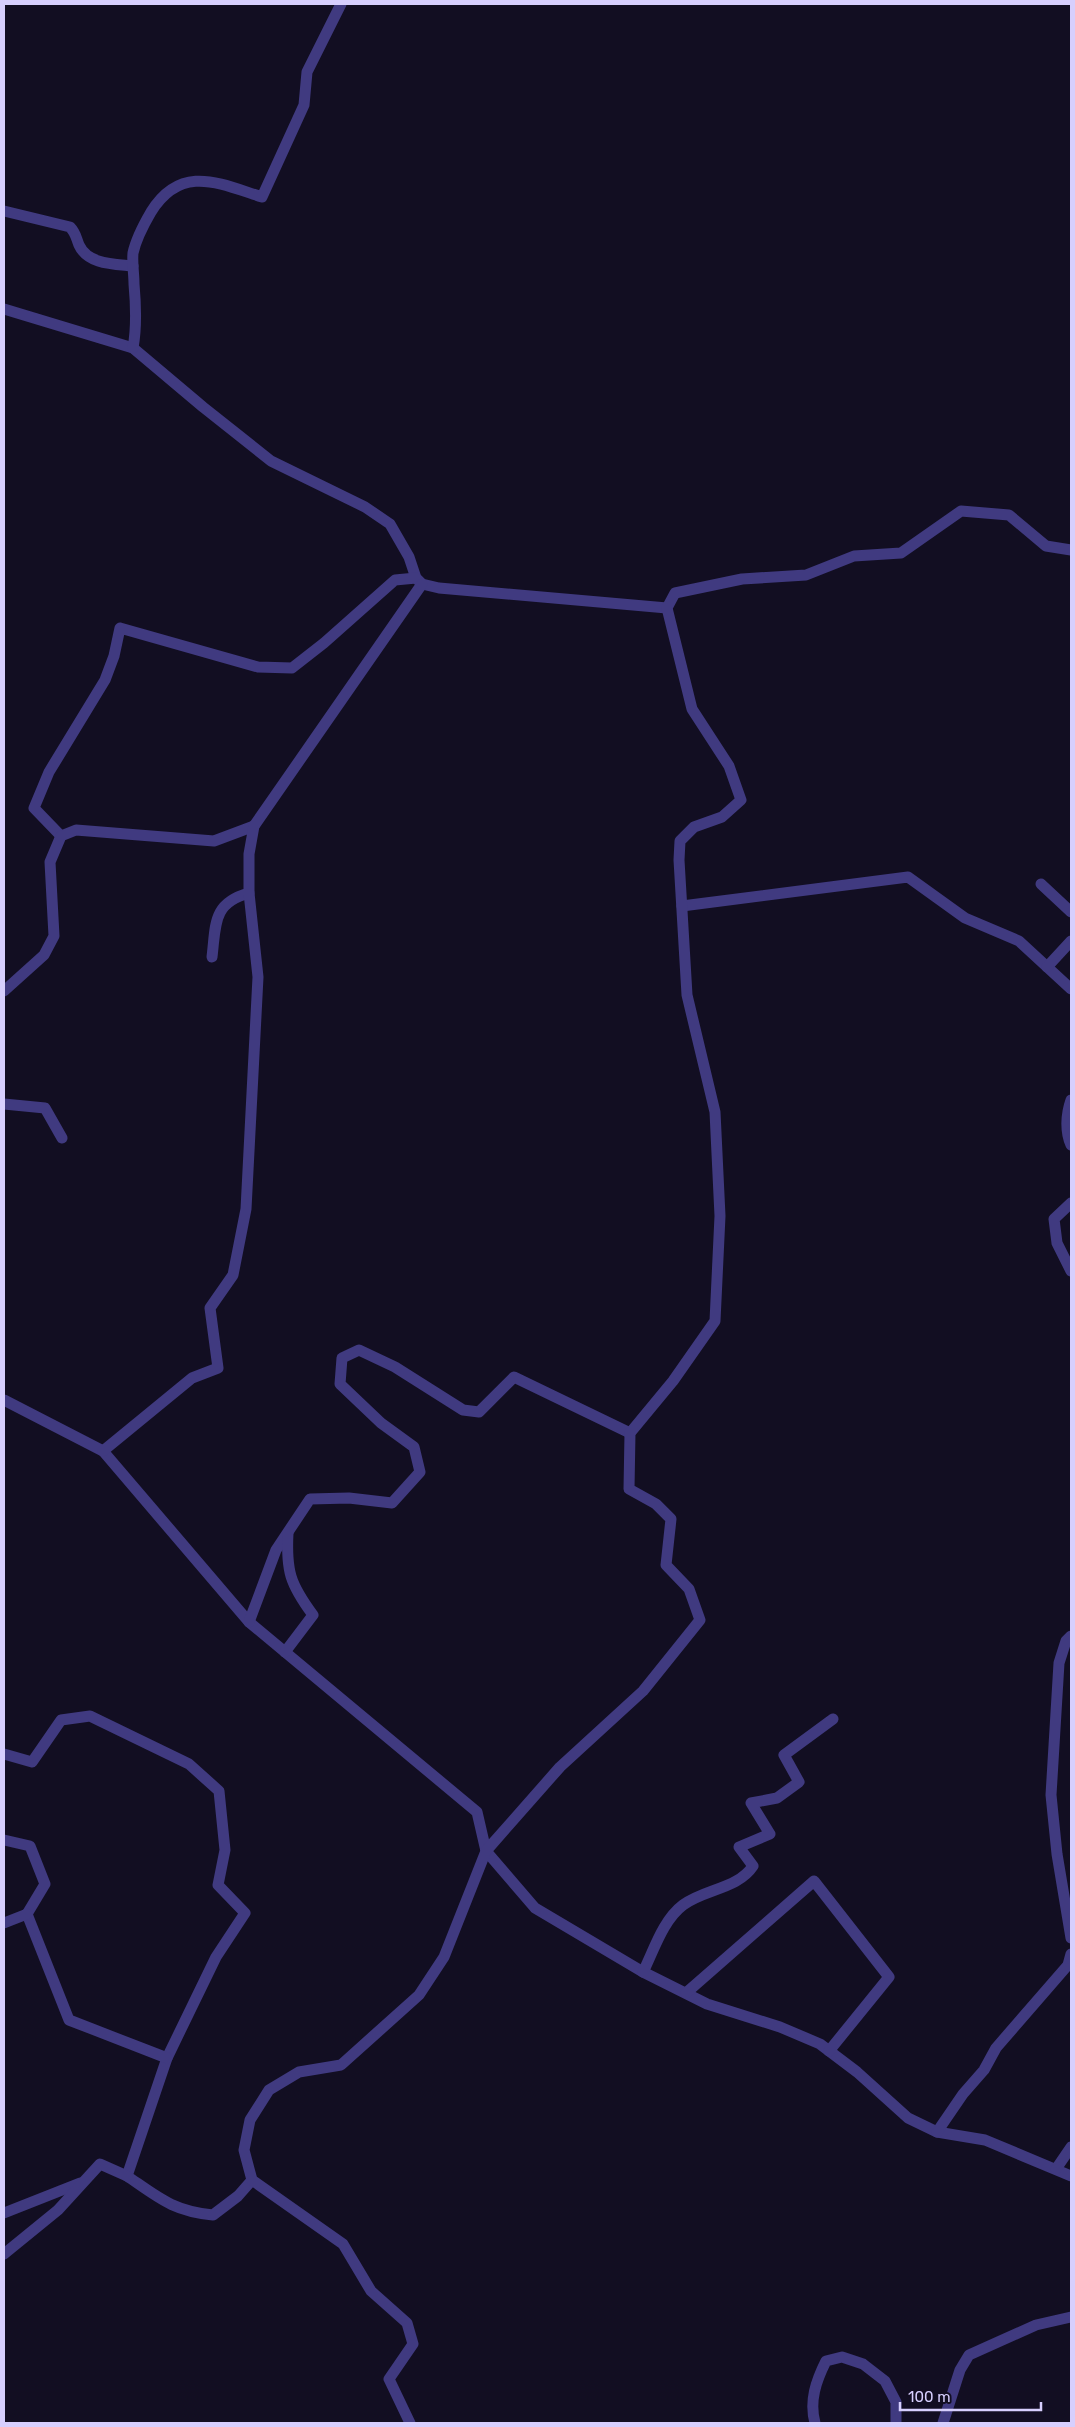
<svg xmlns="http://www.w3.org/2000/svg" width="1075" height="2427" font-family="Rubik,sans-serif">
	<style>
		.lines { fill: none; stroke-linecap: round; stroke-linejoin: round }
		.minor { stroke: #403a80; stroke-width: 11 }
	</style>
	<rect width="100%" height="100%" fill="#120e22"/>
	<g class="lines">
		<g class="minor">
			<path d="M4,211L70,227C76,233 76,238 79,245C88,265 115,264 133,266"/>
			<path d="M4,309L133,348L203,407L271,461L365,507L390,524L409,557L416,578L422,584L439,588L667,608"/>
			<path d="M133,348C137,326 136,306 134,284C134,274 132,263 133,253C136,239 144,224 151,212C181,164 218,183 262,197L304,105L307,72L341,4"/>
			<path d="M61,836L34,808L49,772L105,680L114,656L120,628L258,667L292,668L324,643L395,580L416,578"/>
			<path d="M1041,884L1071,912"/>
			<path d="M682,906L908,877L965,918L1019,941L1071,989"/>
			<path d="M212,957C216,925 212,903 249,893"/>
			<path d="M1047,967L1071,941"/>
			<path d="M4,991L44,955L54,936L50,862L61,836L76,830L214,841L254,826"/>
			<path d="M1071,1100C1066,1114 1065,1132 1071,1145"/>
			<path d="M4,1104L45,1108L62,1138"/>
			<path d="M1071,1203L1054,1219L1057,1243L1071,1271"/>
			<path d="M4,1400L103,1451L249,1622L477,1812L486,1851L535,1908L643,1972L707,2004L780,2027L820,2044L857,2072L908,2118L937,2132L985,2140L1071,2176"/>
			<path d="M103,1451L192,1378L218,1368L210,1308L233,1275L246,1209L258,977L249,893V854L254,826L422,584"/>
			<path d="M249,1622L276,1550L310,1499L349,1498L392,1503L420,1472L414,1447L381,1423L340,1384L342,1358L359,1350L395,1367L463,1410L479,1412L514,1377L630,1433"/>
			<path d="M1071,1636L1066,1641L1059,1663L1051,1795L1057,1854L1071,1938"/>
			<path d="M285,1652L313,1615C290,1584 286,1571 288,1533"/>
			<path d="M4,1754L32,1762L61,1720L90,1716L189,1764L219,1791L225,1850L218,1885L245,1913L216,1957L167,2058L127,2176C159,2198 173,2211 213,2215L238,2196L252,2180"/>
			<path d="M4,1840L30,1846L45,1884L27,1914L69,2020L167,2058"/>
			<path d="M4,1923L27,1914"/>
			<path d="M643,1972C654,1950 663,1920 683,1905C704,1889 738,1889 753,1866L739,1847L770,1834L751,1803L777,1798L799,1782L784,1755L833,1719"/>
			<path d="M686,1993L814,1881L889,1977L829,2051"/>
			<path d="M937,2132L963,2094L984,2070L996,2048L1068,1965L1071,1954"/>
			<path d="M1056,2169L1071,2147"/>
			<path d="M4,2213L80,2183"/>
			<path d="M4,2254L58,2210L100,2164L127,2176"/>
			<path d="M410,2423L389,2379L413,2344L407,2323L371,2291L343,2244L252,2180L244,2150L250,2120L269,2090L299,2072L341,2065L419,1995L444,1957L486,1851L560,1767L643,1691L700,1620L689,1589L666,1565L671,1519L656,1504L629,1489L630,1433L673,1381L715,1321L720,1216L715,1112L687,995L679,860L680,841L694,827L722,817L741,800L729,766L692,709L667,608L675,593L742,579L806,575L854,556L901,553L961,511L1009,515L1046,546L1071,550"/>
			<path d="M815,2423C809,2401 816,2381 826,2361L842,2357L863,2364L885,2381L896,2402V2423"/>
			<path d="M943,2423L960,2370L969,2355L1036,2325L1071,2317"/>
		</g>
	</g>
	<rect width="1075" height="2427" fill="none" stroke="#d7cffe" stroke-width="10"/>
	<path d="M900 2402v8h141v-8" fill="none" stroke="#d7cffe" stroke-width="2.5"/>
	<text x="908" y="2402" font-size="15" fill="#d7cffe" stroke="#120e22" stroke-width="4" paint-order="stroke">100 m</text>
</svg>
